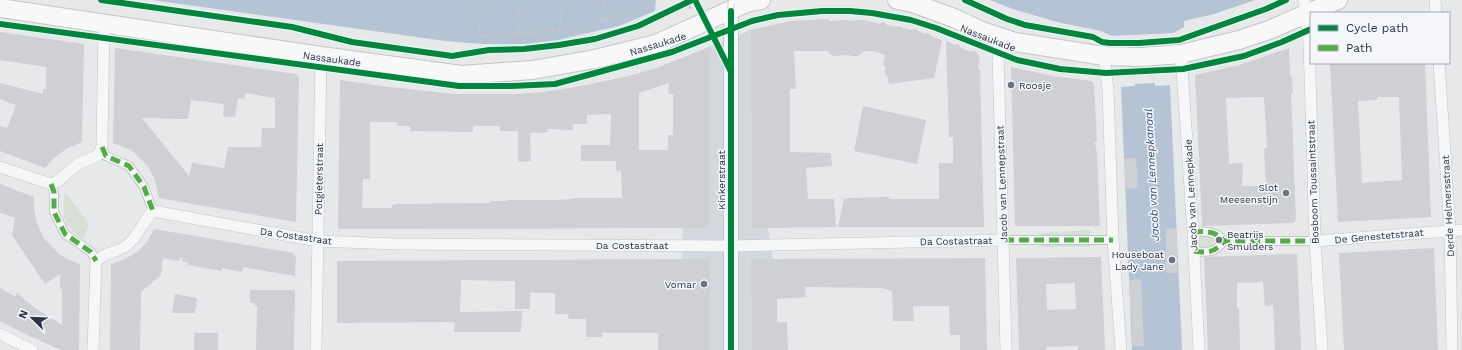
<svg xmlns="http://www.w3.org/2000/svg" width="1462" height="350" font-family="'Work Sans',sans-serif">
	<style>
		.built { fill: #d4d7dd }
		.green { fill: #d6ded6 }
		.water { fill: #b4c4d5 }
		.pier { fill: #e6e8ea }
		.building { fill: #ced0d3; fill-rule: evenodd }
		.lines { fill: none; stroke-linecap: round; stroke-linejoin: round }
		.pedestrian-casing { stroke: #c4c6c8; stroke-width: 10 }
		.minor-casing { stroke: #c4c6c8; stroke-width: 12 }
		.tertiary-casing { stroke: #c4c6c8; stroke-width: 16 }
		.primary-casing { stroke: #c2c5c8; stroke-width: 20 }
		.path { stroke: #c5c6ca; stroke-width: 2.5; stroke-dasharray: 3 3; stroke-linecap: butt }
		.pedestrian { stroke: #f5f6f7; stroke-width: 8 }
		.minor { stroke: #f5f6f7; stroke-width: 11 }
		.tertiary { stroke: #f5f6f7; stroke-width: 14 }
		.primary { stroke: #f8f8f8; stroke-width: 18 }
		.tram { stroke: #cecfd2; stroke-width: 1 }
		.quiet { stroke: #54ac47; stroke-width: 5; stroke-dasharray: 10 5; stroke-linecap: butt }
		.cycleway-casing { stroke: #f4f6f9; stroke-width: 8 }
		.cycleway { stroke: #00873e; stroke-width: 6 }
		.poi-dot { fill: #6c737f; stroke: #f4f6f9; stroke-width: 1.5 }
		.labels { text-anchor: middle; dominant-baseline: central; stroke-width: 3; stroke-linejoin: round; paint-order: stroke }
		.street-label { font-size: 10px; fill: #2b3445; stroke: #f4f6f9 }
		.poi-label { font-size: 10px; fill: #2b3445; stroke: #f4f6f9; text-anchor: end }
		.water-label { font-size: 11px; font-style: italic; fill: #34527a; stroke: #f4f6f9 }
	</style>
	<rect width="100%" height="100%" fill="#e6e8ea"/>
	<path class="built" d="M764,27V54L790,89V145L768,227L773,259L774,272L777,284V322H787V334H777V350H658L657,259H682L685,135L691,59L689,55L753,29Z"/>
	<g class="green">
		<path d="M65,192L89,223L84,240C63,224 61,219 65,192Z"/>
		<path d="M1090,230V247H1041V233Z"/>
		<path d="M1195,233H1204L1221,239L1216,247L1196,250Z"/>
	</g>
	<g class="water">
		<path d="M152,0H656L655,11L619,26L558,40L526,44H483L445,41Z"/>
		<path d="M990,0H1255L1214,14L1184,21V27L1174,33L1153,34L1155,86L1170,85L1182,350H1132L1121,87L1135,86L1133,35L1112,36L1101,31L1057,22L1013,9Z"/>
	</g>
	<path class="pier" d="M1153,34L1155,83L1135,84L1133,35Z"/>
	<g class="building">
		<path d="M829,19V21L848,20V21L863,20L880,24L883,22L887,25L897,27L899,26L903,28L912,30L915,29L925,34L928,33L931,36L942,40L934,78L889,84L887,75H885V66H883L885,55L872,51H865L858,56H850L849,55L833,56L827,51H794L796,89H790V152L831,153L832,166L806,168L808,199H834L836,227L752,228L751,30L791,21Z"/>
		<path d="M0,32L84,44L82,142L66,149L54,158L45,168L0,151V126L7,128L16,105L0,99V83L43,94V89H46V67L0,60Z"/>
		<path d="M946,41L955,45L958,44L961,48L970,52L972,51L976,52L979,56L980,59L978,67L981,72L980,74L984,227H838L844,199H847V198L889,197V199H939V163H953V137H949Z"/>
		<path d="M710,47V225L707,228L338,229L340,80L389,87L454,94H518L543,92L581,86L624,77L656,68ZM669,83L668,94H673V135H668V150H639V93ZM611,114L610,145H581V161H616V171L621,170L622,198H572V199L553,200H507V201H490V203L397,204L392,205V208H362L363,179H370V122H397V126H410V131L473,132V126H500V131H518V162L531,161L530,133L547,132L548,129L573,130V124H587V115Z"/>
		<path d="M115,48L296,74L299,77L296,222L159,198L155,180L149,168L141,159L131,150L113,143ZM245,93L275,98V128H262L261,147H228L224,168L192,163L189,176L142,118L188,119L191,100L224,104L223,116L235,117L238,98L245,99Z"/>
		<path d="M1289,48L1290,76H1292L1293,93H1291L1296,219L1294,223L1202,226L1199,160L1201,158H1199L1195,75L1239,65ZM1264,97L1267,149L1264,148L1266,186H1242L1243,163L1229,164L1226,98Z"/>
		<path d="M1330,63H1425L1431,217L1338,222ZM1377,97H1399L1402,180L1362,183L1358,101L1377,100Z"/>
		<path d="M1011,67L1053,76L1091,81L1094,84L1097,142H1095V146L1096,145L1097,155L1100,226H1015Z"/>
		<path d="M863,106L926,120L917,164L854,151Z"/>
		<path d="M1136,158L1138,188L1126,189L1124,159Z"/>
		<path d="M0,184L34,197V208L36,220L43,237L59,254L67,259L80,264L79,350H61L32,337L0,321V288L16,297L17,293L35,308L62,325V289H60V274L45,284L12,235L15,218L0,213Z"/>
		<path d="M1177,228V273H1166V229Z"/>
		<path d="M154,229L293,253L296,257L295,276L243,267L242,272L222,268V271L188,265V263L182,261L183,256L178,261L163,258L161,275L141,292L140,350H110L111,264L125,259L137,252L147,242Z"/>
		<path d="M1434,248L1438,350H1344L1339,253Z"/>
		<path d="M1297,254L1301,350H1275L1273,305L1265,306L1263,282L1237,283V308H1239L1240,350H1208L1204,257Z"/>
		<path d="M1101,257L1105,350H1078V346L1046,347V350H1019L1016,258ZM1075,283L1076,309L1047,310L1046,284Z"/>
		<path d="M985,258L987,350H960V335H950L949,306H913L914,321H893L892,291L882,288L805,287L806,297L777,299V322H787L788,350H752L751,259Z"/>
		<path d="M710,259V350H658V333H602V337H586V319H569L568,314H555V293H530V309H515V281L461,280L460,312L522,311L521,332H454L455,322L337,323V261Z"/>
		<path d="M1141,279L1144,346H1132V316H1131L1129,280Z"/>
		<path d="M250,290H295L294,350H256L257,306H255V303H250Z"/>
		<path d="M175,294L197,298L195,313H172Z"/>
		<rect x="194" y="333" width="24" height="17"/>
	</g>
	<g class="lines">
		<g class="pedestrian-casing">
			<g id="pedestrian">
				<path d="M102,147L106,156L129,166L144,187L153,211"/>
				<path d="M51,184L54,192V212L65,234L91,252L96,261"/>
				<path d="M1193,232C1205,231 1216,231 1224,241H1315"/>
				<path d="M1004,240H1113"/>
				<path d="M1194,251C1209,253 1214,253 1224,241"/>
			</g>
		</g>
		<g class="minor-casing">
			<g id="minor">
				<path d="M1304,0L1309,41L1315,241L1322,350"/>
				<path d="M1435,0L1436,13"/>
				<path d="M1000,37L998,53L1006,350"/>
				<path d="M1181,54L1193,232L1199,350"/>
				<path d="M1104,56L1108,90L1113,240L1121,350"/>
				<path d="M1439,63L1450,230L1452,350"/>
				<path d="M0,167L51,184L58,181L79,163L97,156L102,147L104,24"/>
				<path d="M1315,241L1462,230"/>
				<path d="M0,334L32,350"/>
				<path d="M93,350L96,261C104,253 117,252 126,246C138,237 143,222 153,211L318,241L396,244L731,246L1004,240"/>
				<path d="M316,350L321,56"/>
			</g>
		</g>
		<g class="tertiary-casing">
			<path id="tertiary" d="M731,11V350"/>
		</g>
		<g class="primary-casing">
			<g id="primary">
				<path d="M897,0L913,3L954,18L982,31L1015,42L1104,56L1141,57L1181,54L1239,40L1269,30L1338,0"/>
				<path d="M0,8L321,56L461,75L532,70L595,59L656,44L746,3L761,0"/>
			</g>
		</g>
		<g class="path">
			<path d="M480,0L479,36C520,34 561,32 602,22C616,18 631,11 645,6L646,0"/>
			<path d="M688,0L691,11"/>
			<path d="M602,21L603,0"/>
			<path d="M560,30L562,0"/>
			<path d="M519,34L520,0"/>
		</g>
		<use href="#pedestrian" class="pedestrian"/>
		<use href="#minor" class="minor"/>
		<use href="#tertiary" class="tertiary"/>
		<use href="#primary" class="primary"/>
		<g class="tram">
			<path d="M728,0V350"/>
			<path d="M734,4V290"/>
		</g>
		<g class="quiet">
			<path d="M102,147L106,156L129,166L144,187L153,211"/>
			<path d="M51,184L54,192V212L65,234L91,252L96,261"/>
			<path d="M1193,232C1205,231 1216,231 1224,241H1315"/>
			<path d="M1004,240H1113"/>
			<path d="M1194,251C1209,253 1214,253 1224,241"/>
		</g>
		<g class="cycleway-casing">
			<g id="cycleway">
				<path d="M101,0L292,27L352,42L452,56L489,50L524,49L559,45L595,39L638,26L692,0"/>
				<path d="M695,0L730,70"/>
				<path d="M965,0L1007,19L1025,25L1093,37L1102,42L1110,43H1139L1179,40L1266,9L1286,0"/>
				<path d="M731,11V350"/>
				<path d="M0,24L459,86H512L555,84L672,52L752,21L778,15L822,11H850L872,13L911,20L936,28L1017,60L1060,69L1106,73L1183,69L1244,56L1282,42L1311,29"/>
			</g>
		</g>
		<use href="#cycleway" class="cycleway"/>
	</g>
	<g class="poi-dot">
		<circle cx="1011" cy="85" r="4"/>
		<circle cx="1286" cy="193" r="4"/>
		<circle cx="1219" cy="240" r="4"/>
		<circle cx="1172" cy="260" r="4"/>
		<circle cx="704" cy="284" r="4"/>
	</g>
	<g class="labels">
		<g class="street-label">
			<text transform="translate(988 38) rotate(21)">Nassaukade</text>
			<text transform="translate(658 44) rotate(-17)">Nassaukade</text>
			<text transform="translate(332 59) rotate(8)">Nassaukade</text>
			<text transform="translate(319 179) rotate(-89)">Potgieterstraat</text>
			<text transform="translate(721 180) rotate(-90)">Kinkerstraat</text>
			<text transform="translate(1313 182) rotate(-92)">Bosboom Toussaintstraat</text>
			<text transform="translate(1002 184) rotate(-92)">Jacob van Lennepstraat</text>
			<text transform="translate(1191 195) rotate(-93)">Jacob van Lennepkade</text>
			<text transform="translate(1448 206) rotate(-93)">Derde Helmersstraat</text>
			<text transform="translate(296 236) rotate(8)">Da Costastraat</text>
			<text transform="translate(1379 236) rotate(-5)">De Genestetstraat</text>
			<text transform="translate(956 241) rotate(-1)">Da Costastraat</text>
			<text x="632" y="245">Da Costastraat</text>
		</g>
		<g class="poi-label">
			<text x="1019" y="85" text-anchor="start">Roosje</text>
			<text x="1278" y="187">Slot<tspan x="1278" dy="12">Meesenstijn</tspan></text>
			<text x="1227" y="234" text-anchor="start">Beatrijs<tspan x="1227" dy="12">Smulders</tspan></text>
			<text x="1164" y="254">Houseboat<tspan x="1164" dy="12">Lady Jane</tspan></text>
			<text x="696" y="284">Vomar</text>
		</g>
		<g class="water-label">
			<text transform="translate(1152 175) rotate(-93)">Jacob van Lennepkanaal</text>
		</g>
	</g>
	<rect x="1310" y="12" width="140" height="52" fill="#f4f6f9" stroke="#a4a8b1"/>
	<rect x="1318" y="25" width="20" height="6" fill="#00873e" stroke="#a4a8b1"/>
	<text x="1346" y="32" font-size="12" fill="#2b3445">Cycle path</text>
	<rect x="1318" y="45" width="20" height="6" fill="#54ac47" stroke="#a4a8b1"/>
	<text x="1346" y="52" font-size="12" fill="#2b3445">Path</text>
	<g transform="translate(32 318) rotate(293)" stroke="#f4f6f9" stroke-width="3" paint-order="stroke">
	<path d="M0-3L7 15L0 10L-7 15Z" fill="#2b3445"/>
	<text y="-6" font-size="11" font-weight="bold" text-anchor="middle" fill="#2b3445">N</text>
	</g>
</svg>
